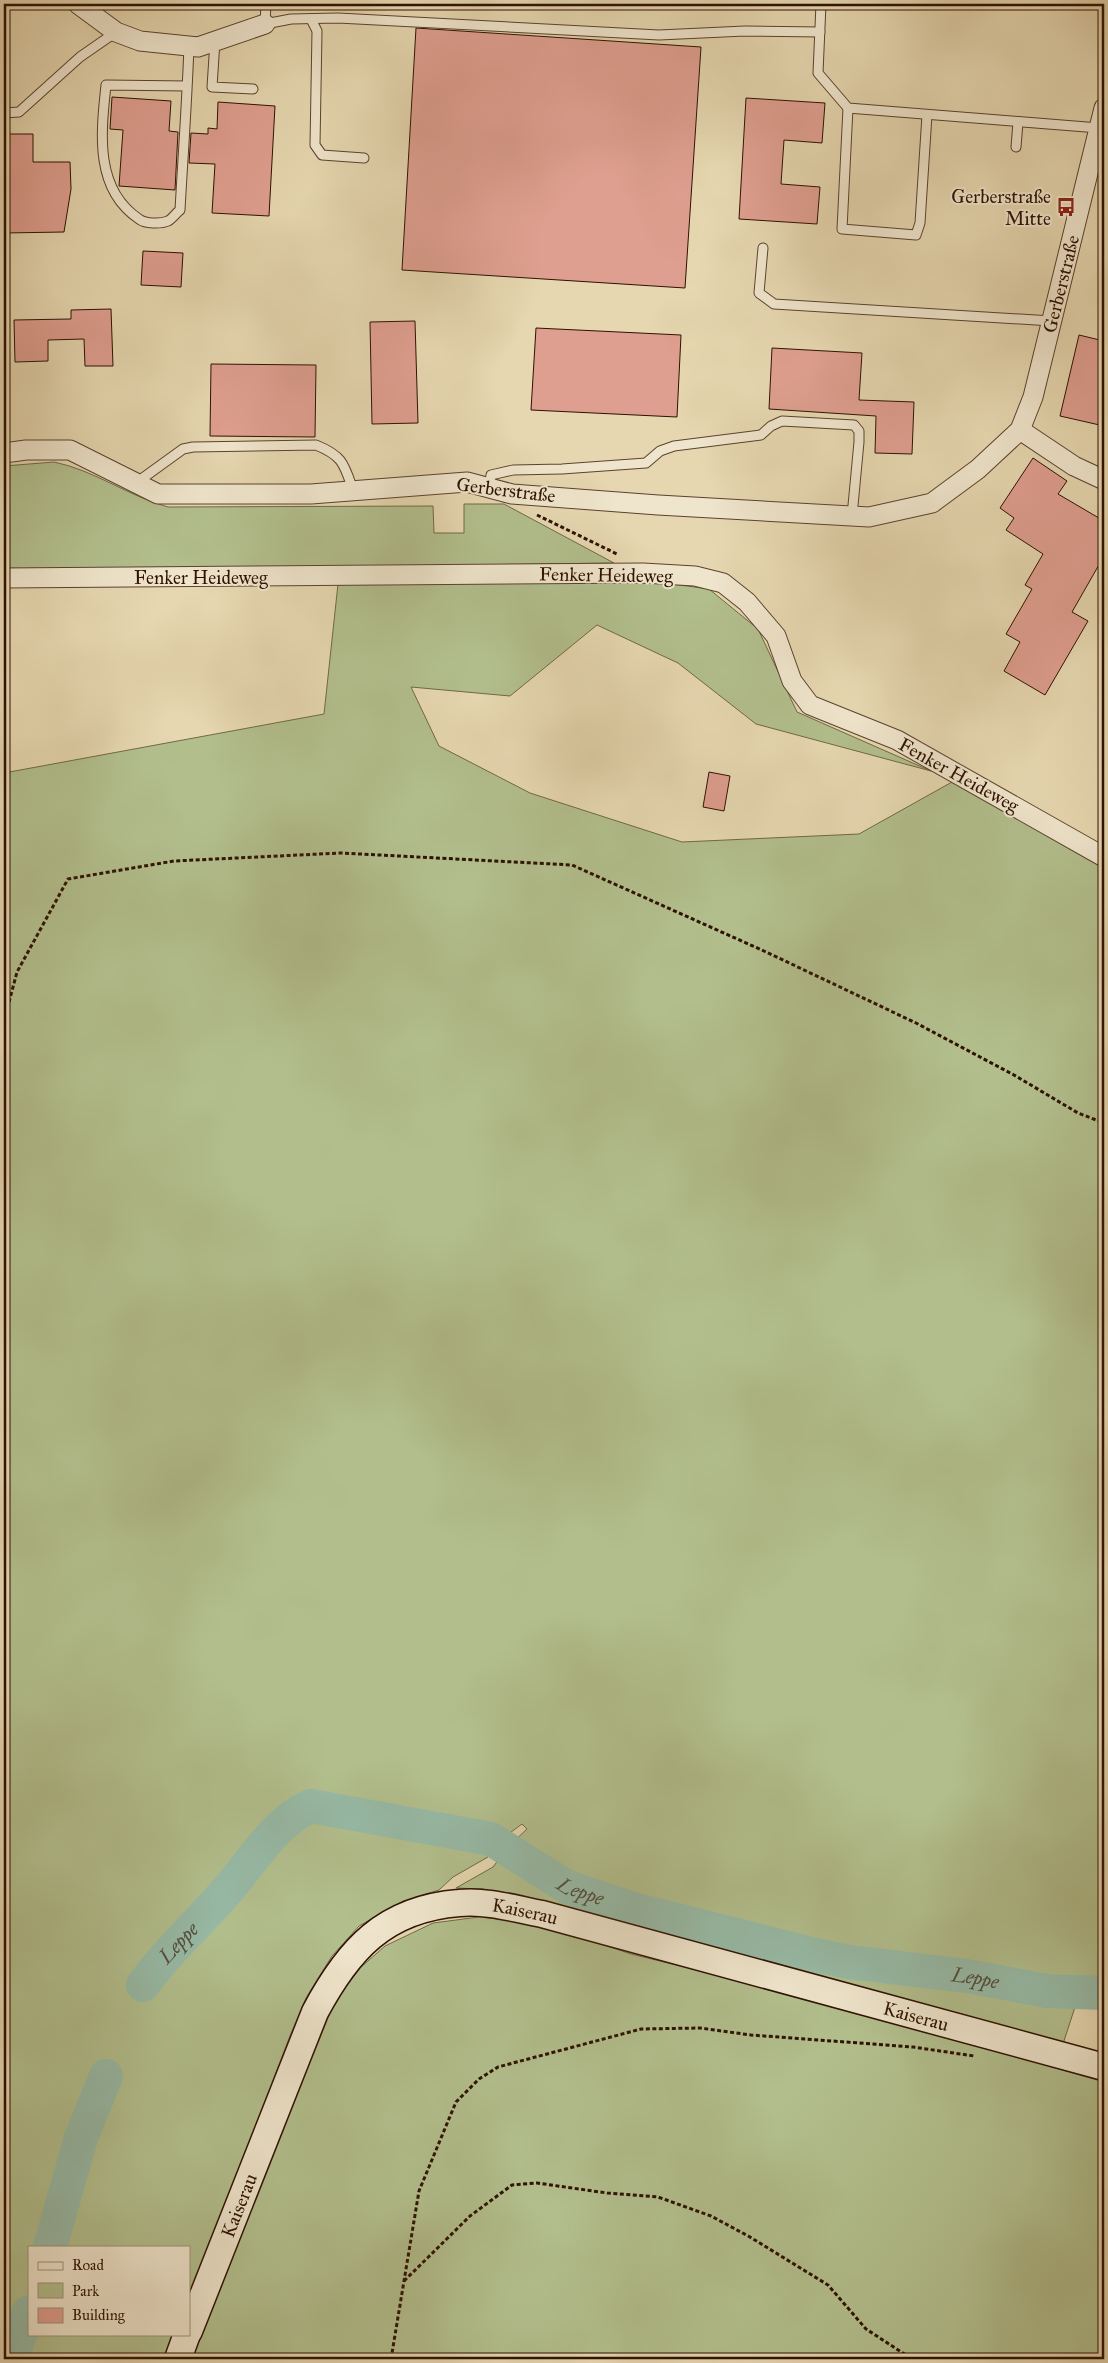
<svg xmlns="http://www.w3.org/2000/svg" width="1108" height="2363" font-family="'IM FELL Great Primer',serif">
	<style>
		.green { fill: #b2bf8d; stroke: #706848 }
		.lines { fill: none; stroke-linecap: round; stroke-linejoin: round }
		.river { stroke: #97baa6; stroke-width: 34 }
		.building { fill: #df9f90; stroke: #2e1102 }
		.service-casing { stroke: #5c422e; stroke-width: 11 }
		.minor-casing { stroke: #5c422e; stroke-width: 21 }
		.secondary-casing { stroke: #2e1102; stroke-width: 29 }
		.path { stroke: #2e1102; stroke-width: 3; stroke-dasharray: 4 2.5; stroke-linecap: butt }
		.service { stroke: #efe5cc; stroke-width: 9 }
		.minor { stroke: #efe5cc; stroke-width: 19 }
		.secondary { stroke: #efe5cc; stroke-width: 26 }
		.labels { text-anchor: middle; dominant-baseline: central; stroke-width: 4; stroke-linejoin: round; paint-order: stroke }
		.poi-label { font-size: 19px; fill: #2e1102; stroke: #efe5cc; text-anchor: end }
		.street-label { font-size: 19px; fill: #2e1102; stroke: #efe5cc }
		.water-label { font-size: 20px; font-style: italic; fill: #534c3b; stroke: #efe5cc }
	</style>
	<rect width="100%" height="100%" fill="#e6d7b0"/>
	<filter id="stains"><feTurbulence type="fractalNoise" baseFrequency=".004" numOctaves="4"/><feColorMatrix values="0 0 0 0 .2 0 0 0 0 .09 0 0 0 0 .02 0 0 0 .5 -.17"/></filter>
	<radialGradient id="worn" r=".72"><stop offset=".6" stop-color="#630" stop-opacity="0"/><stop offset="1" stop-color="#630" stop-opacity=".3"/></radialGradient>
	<g class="green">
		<path d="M54,462C94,470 128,496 168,507L433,506L434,533H464V504H504L614,563L87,570L4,568V466Z"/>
		<path d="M643,580L709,589L758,629L797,712L931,771L756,724L678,663L597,625L510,696L411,687L439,746L530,793L682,842L859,834L952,782L1104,860V2005L1075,2007L1063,2044L483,1889L456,1888L493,1867L509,1846L527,1829L522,1824L499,1841L488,1857L453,1877L439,1890L403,1901L359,1926L332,1956L306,1998L290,2036L189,2301V2247H29V2334H176L165,2359H4V773L324,714L338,584Z"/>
		<path d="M479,1917L542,1924L631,1954L837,2004L1104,2082V2359H190L334,2003L360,1968L385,1946L433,1923Z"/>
	</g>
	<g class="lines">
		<g class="river">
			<path id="s1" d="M143,1985C167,1951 197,1925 224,1894C250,1865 275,1821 311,1806L491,1839L567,1887L633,1909L811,1954L849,1962L967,1976L1047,1991L1104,1993"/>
			<path d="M50,2247L81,2138L106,2076"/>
			<path d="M15,2359V2348L29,2312"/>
		</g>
	</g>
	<g class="building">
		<path d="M416,28L701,47L685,288L402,270Z"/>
		<path d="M112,97L171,101L169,131L178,132L175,190L119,186L123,130L110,129Z"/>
		<path d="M746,98L825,103L822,143L784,140L781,184L820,187L817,224L739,219Z"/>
		<path d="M218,102L275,106L269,216L212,213L215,164L189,163L191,133L208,134V128L217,129Z"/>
		<path d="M4,134H33V162H70L71,189L64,232L4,233Z"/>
		<path d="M143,251L183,253L181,287L141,285Z"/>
		<path d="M111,309L113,366H85L84,339L48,340V361L15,362L14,320L71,319V310Z"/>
		<path d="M415,321L418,423L372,424L370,322Z"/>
		<path d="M536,328L681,335L677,417L531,410Z"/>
		<path d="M1079,335L1104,341V426L1060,416Z"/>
		<path d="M772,348L862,353L859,400L914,402L912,454L875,453L876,416L769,409Z"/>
		<path d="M211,364L316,365L315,437L210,436Z"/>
		<path d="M1033,458L1067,481L1058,494L1104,521V556L1072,612L1088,621L1045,695L1004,671L1020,642L1006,634L1032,589L1025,585L1043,554L1006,530L1014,518L1000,508Z"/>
		<path d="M709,772L730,776L724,811L703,807Z"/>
	</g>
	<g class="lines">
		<g class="service-casing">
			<g id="service">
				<path d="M266,4L265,24L291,19L338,18L659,35L745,31L820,32"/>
				<path d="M821,4L818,73L848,108L1099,128"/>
				<path d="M311,19L317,31L315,145L322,155L364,158"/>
				<path d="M215,41L212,87L253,89"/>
				<path d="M187,86L106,85C101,132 94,189 139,219C145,224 161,224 168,221C172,219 176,213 180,210C183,156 187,101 189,46"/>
				<path d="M848,108L842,229L916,235L920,223L927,115"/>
				<path d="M4,113L19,112L80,57L116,32"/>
				<path d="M1016,147L1018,122"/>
				<path d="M763,248L759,293L774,304L1052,321"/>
				<path d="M136,483L183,449L193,447L316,445C343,456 344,464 353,490"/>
				<path d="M489,488L491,475L513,470L562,469L646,463L660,451L674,446L761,435L771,426L782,421L854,425L859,431V442L852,516"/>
			</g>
		</g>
		<g class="minor-casing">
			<g id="minor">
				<path d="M78,4L116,32L140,41L198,47L265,24"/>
				<path d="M1020,430L1074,466L1104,480"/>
				<path d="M4,453L26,450H70L158,494H311L467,482L512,494L658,505L869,517L932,503L978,469L1020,430L1033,397L1104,108"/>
				<path d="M4,578L643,573L695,576L723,583L747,602L776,636L792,681L810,705L897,740L1104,857"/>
			</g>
		</g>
		<g class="secondary-casing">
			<g id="secondary">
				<path id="s2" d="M189,2331L315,2012C348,1950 384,1909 459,1903C486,1900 516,1909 542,1914L1104,2067"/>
				<path d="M178,2359L187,2334"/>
			</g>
		</g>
		<g class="path">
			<path d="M537,515L617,554"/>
			<path d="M4,1021L17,972L68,879L174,861L341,853L572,865L764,951L916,1023L1014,1075L1078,1113L1104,1123"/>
			<path d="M404,2281L470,2216L512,2185L537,2183L607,2193L658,2197L711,2216L750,2237L828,2285L866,2329L912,2359"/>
			<path d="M391,2359L419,2191L456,2102L479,2079L498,2067L641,2029L700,2028L751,2035L913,2047L974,2056"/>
		</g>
		<use href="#service" class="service"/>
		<use href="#minor" class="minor"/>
		<use href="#secondary" class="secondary"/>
	</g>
	<defs>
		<g id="bus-bare" transform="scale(1.5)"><path d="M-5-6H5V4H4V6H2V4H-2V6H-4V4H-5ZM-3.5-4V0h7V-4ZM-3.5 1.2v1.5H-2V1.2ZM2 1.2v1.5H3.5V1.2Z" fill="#8f2418" stroke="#efe5cc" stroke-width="2.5" paint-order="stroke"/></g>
	</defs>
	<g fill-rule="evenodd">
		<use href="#bus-bare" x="1066" y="207"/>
	</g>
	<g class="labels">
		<g class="poi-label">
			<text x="1051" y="196">Gerberstraße<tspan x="1051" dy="22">Mitte</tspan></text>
		</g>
		<g class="street-label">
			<text transform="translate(1061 284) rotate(-76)">Gerberstraße</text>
			<text transform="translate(506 490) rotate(7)">Gerberstraße</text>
			<text transform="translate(606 575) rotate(1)">Fenker Heideweg</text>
			<text x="201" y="577">Fenker Heideweg</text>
			<text transform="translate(959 775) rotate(29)">Fenker Heideweg</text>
			<text stroke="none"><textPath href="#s2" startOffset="600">Kaiserau</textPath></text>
			<text stroke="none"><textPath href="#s2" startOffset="1005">Kaiserau</textPath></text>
			<text stroke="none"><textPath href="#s2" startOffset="135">Kaiserau</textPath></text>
		</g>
		<g class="water-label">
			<text stroke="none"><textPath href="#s1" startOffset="534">Leppe</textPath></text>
			<text stroke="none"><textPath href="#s1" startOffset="55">Leppe</textPath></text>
			<text stroke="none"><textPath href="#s1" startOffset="939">Leppe</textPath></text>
		</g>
	</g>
	<rect width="1108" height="2363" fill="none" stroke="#e6d7b0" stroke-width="20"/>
	<rect x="5" y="5" width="1098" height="2353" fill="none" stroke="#2e1102" stroke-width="2.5"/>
	<rect x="10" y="10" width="1088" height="2343" fill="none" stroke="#2e1102"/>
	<rect x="28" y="2246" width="162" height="90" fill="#efe5cc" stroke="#a2907b"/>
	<rect x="38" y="2262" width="25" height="8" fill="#efe5cc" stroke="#a2907b"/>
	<text x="72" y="2270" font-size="15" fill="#2e1102">Road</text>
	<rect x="38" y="2283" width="25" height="15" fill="#b2bf8d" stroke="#a2907b"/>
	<text x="72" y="2296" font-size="15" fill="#2e1102">Park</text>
	<rect x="38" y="2308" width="25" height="15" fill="#df9f90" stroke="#a2907b"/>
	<text x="72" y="2320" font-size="15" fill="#2e1102">Building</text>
	<rect width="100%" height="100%" filter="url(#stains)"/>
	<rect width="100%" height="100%" fill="url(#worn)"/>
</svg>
